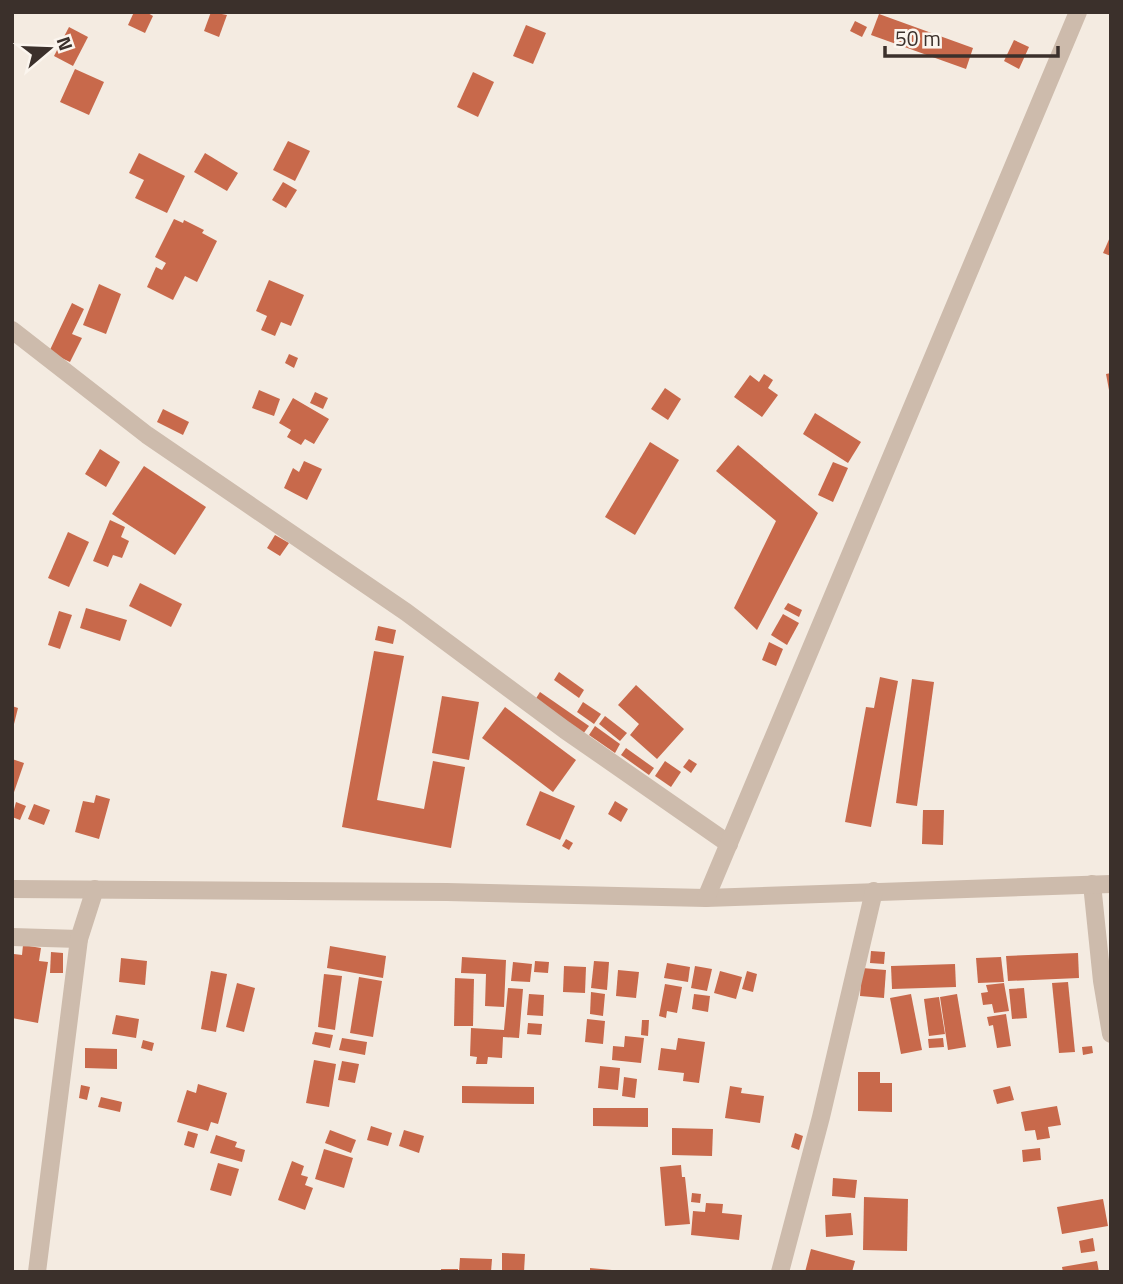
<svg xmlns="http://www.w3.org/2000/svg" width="1123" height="1284" font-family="'Titillium Web',sans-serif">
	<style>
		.building { fill: #c8694b }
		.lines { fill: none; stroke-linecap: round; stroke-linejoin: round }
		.minor { stroke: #cdbbac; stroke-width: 18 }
	</style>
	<rect width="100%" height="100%" fill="#f4ebe1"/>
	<g class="building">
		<path d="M134,12H146L153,16L145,33L128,25Z"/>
		<path d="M211,12L227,15L219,37L204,31Z"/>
		<path d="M879,14L973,48L966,69L871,35Z"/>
		<path d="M855,21L867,27L862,37L850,31Z"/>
		<path d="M526,25L546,33L533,64L513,56Z"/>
		<path d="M69,27L88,37L73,66L54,56Z"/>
		<path d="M1014,40L1029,47L1019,69L1004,61Z"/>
		<path d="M75,69L104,82L89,115L60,102Z"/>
		<path d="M473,72L494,82L478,117L457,107Z"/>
		<path d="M288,141L310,151L295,181L273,170Z"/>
		<path d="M139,153L185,176L167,213L135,198L144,180L129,173Z"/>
		<path d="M205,153L238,173L227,191L194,172Z"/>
		<path d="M283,182L297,190L286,208L272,200Z"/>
		<path d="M174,219L183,223L184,220L204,230L202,233L217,241L197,282L185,276L173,300L147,287L156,267L162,270L166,263L155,257Z"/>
		<path d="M1111,235V256L1103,253Z"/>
		<path d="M269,280L304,295L291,326L281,322L275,336L261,330L267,316L256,311Z"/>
		<path d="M99,284L121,294L106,334L83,325Z"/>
		<path d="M72,303L84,309L72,334L82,338L70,362L49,352Z"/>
		<path d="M289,354L298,358L294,368L285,363Z"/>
		<path d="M1111,373V390H1109L1106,374Z"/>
		<path d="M764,374L773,380L768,388L778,395L762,417L734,397L750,375L759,382Z"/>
		<path d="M665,388L681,399L668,420L651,409Z"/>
		<path d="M259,390L280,399L274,416L252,408Z"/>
		<path d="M315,392L328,398L323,409L310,403Z"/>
		<path d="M293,398L329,419L314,444L305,439L301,445L287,437L291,430L279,423Z"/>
		<path d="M163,409L189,422L183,435L157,422Z"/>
		<path d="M815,413L861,442L848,463L803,434Z"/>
		<path d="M650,442L679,460L635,535L605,517Z"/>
		<path d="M738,445L818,513L757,630L734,608L776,521L716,471Z"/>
		<path d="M100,449L120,462L106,487L85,474Z"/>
		<path d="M304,461L322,469L307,500L284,488L293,468L299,472Z"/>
		<path d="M833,462L848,468L833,502L818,495Z"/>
		<path d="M144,466L206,507L175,555L112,514Z"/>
		<path d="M110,520L125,527L121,537L129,541L122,558L113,555L108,567L93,561Z"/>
		<path d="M68,532L89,542L69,587L48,578Z"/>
		<path d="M275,535L289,543L280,556L267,548Z"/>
		<path d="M140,583L182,604L171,627L129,606Z"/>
		<path d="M788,603L802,610L799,617L784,609Z"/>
		<path d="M86,608L127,620L120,641L80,628Z"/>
		<path d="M59,611L72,615L60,649L48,645Z"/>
		<path d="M783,614L799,623L787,645L771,635Z"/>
		<path d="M378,626L396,630L393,644L375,640Z"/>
		<path d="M769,642L783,649L776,666L762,660Z"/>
		<path d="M374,651L404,656L377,800L424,809L433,761L465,767L451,848L342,827Z"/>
		<path d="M559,672L584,690L579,698L554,680Z"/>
		<path d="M880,677L898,681L871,827L845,822L866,707L874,708Z"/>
		<path d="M912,679L934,682L917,806L896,803Z"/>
		<path d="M636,685L684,729L657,759L630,735L639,724L618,705Z"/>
		<path d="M540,692L589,726L583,734L535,700Z"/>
		<path d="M442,696L479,702L469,760L432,753Z"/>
		<path d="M583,702L601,714L594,724L577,712Z"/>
		<path d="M12,706L18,708L13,728H12Z"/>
		<path d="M505,707L576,760L553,792L482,738Z"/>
		<path d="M605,716L627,733L620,741L599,724Z"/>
		<path d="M595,726L620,744L615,753L589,735Z"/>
		<path d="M626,748L654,768L649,775L621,755Z"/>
		<path d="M12,759L24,763L13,795H12Z"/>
		<path d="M689,759L697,764L691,773L683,767Z"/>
		<path d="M665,761L681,772L671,787L655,776Z"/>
		<path d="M540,791L575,806L560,840L526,825Z"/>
		<path d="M96,795L110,799L99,839L75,832L83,801L94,803Z"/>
		<path d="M615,801L628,809L621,822L608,814Z"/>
		<path d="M16,802L26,806L20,820L12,817Z"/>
		<path d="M34,804L50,810L44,825L28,819Z"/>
		<path d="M923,810H944L943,845L922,844Z"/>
		<path d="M566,839L573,843L569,850L562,846Z"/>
		<path d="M23,945L41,948L39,961L48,962L38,1023L12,1018V964L14,954L22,955Z"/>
		<path d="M330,946L386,956L383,978L327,968Z"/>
		<path d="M871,951L885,952L884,964L870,963Z"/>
		<path d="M51,952L63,953V973H50Z"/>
		<path d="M1078,953L1079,978L1008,981L1006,956Z"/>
		<path d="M462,957L506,960L504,1007L485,1006L486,974L461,973Z"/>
		<path d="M1001,957L1004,982L978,983L976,958Z"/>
		<path d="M121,958L147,961L145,985L119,982Z"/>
		<path d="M535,961L549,962L548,973L534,972Z"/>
		<path d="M594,961L609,962L607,990L591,988Z"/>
		<path d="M513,962L532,964L530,982L511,981Z"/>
		<path d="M667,963L690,967L688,982L664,978Z"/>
		<path d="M955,964L956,987L892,989L891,966Z"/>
		<path d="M564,966L586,967L585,993L563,992Z"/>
		<path d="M695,966L712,969L707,991L691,988Z"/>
		<path d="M862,968L886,970L884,998L860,996Z"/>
		<path d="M618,970L639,972L636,998L616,996Z"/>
		<path d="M211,971L227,974L216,1032L201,1029Z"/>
		<path d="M720,971L742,977L736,999L714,993Z"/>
		<path d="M747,971L757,974L753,992L742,989Z"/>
		<path d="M324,974L342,976L335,1030L318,1027Z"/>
		<path d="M359,977L382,981L373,1037L350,1033Z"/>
		<path d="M455,978L474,979L473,1026H454Z"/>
		<path d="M1068,982L1075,1052L1059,1053L1052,983Z"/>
		<path d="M237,983L255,988L244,1032L226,1027Z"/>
		<path d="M1004,983L1009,1011L994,1013L992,1004L983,1005L981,993L988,992L986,985Z"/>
		<path d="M665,984L682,987L677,1013L667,1011L666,1018L659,1016Z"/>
		<path d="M508,988L523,989L519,1038L503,1037L502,1058L488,1057L487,1064H476L477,1057L470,1056L471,1028L504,1030Z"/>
		<path d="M1024,988L1027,1018L1012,1019L1009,989Z"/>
		<path d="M591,992L605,994L603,1016L590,1014Z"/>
		<path d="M529,994L544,995L543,1016L527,1015Z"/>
		<path d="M694,994L710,996L708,1012L692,1009Z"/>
		<path d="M911,994L922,1050L901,1054L890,998Z"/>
		<path d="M957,994L966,1047L948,1050L940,997Z"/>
		<path d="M939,997L945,1034L929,1036L924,999Z"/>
		<path d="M1006,1014L1011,1046L997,1048L993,1025L989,1026L987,1017Z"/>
		<path d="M116,1015L139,1019L136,1038L112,1034Z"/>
		<path d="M587,1019L605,1021L603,1044L585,1042Z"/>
		<path d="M642,1020H649L648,1036L641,1035Z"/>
		<path d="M528,1023L542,1024L541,1035L527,1034Z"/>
		<path d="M315,1032L333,1035L330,1048L312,1044Z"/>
		<path d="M625,1036L644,1038L641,1063L612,1060L613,1046L624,1047Z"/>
		<path d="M342,1038L367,1042L365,1055L339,1050Z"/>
		<path d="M678,1038L705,1042L699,1083L683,1081L684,1073L658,1070L661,1048L676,1050Z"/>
		<path d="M943,1038L944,1047L929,1048L928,1039Z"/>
		<path d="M143,1040L154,1043L152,1051L141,1048Z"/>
		<path d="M1092,1046L1093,1053L1083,1055L1082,1047Z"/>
		<path d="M85,1048L117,1049V1069L85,1068Z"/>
		<path d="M314,1060L336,1064L329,1107L306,1103Z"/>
		<path d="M342,1061L359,1064L355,1083L338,1080Z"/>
		<path d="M600,1066L620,1068L618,1090L598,1088Z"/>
		<path d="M858,1072H880V1083H892V1112L858,1111Z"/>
		<path d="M624,1077L637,1079L635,1098L622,1096Z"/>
		<path d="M198,1084L227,1093L218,1124L211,1122L208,1131L177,1122L187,1090L196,1093Z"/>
		<path d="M81,1085L90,1087L87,1100L79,1098Z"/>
		<path d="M462,1086L534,1087V1104L462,1103Z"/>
		<path d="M730,1086L742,1088L741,1093L764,1096L760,1123L725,1118Z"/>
		<path d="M1010,1086L1014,1100L997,1104L993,1090Z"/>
		<path d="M101,1097L122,1102L120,1112L98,1107Z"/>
		<path d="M1057,1106L1061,1125L1048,1127L1050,1138L1037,1140L1035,1130L1025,1131L1021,1112Z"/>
		<path d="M593,1108H648V1127L593,1126Z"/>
		<path d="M371,1126L392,1133L388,1146L367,1140Z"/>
		<path d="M672,1128L713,1129L712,1156L672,1155Z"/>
		<path d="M330,1130L356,1140L351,1153L325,1143Z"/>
		<path d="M404,1130L424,1136L419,1153L399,1146Z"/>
		<path d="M188,1131L198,1134L194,1148L184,1145Z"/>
		<path d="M795,1133L803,1136L799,1150L791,1147Z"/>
		<path d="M216,1135L237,1142L235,1147L245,1150L242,1162L210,1153Z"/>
		<path d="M1040,1148L1041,1160L1023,1162L1022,1150Z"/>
		<path d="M324,1149L353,1158L344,1188L315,1179Z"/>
		<path d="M292,1161L304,1166L301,1175L308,1177L305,1185L313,1188L305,1210L278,1200Z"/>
		<path d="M218,1163L239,1169L231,1196L210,1190Z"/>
		<path d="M681,1165L682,1177H685L690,1224L665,1226L660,1167Z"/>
		<path d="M833,1178L857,1180L855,1198L832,1196Z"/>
		<path d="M692,1193L701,1194L700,1203L691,1202Z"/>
		<path d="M864,1197L908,1199L907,1251L863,1250Z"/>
		<path d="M1103,1199L1108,1226L1062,1234L1057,1207Z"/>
		<path d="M706,1203L723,1204L722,1213L742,1215L739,1240L691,1235L693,1211L705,1212Z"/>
		<path d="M851,1213L853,1235L826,1237L825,1215Z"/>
		<path d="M1093,1238L1095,1251L1081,1253L1079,1241Z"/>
		<path d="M811,1249L855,1261L852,1272H805Z"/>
		<path d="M502,1253L525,1254L524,1272H502Z"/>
		<path d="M460,1258L492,1259L491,1272H459Z"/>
		<path d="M1097,1261L1099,1272H1063L1062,1267Z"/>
		<path d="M590,1268L612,1270V1272H590Z"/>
		<rect x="441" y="1269" width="17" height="3"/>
	</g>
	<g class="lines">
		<g class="minor">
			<path d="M12,330L147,435L406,612L565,730L729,844"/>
			<path d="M1092,884L1102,981L1111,1034"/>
			<path d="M12,889L447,892L706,898L1111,884"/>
			<path d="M706,898L1078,12"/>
			<path d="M12,937L79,939"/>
			<path d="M37,1272L79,939L95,889"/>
			<path d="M780,1272L821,1117L874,891"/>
		</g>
	</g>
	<rect width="1123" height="1284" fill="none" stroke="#3b302b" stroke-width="28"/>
	<g transform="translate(49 49) rotate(71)" stroke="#fbf5ee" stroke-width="5" paint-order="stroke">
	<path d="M0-5L12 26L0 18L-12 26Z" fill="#3b302b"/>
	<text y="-10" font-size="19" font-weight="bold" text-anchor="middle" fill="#3b302b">N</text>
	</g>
	<path d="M885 46v10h173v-10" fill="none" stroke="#3b302b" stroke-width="3.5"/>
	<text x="895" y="46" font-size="21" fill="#3b302b" stroke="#fbf5ee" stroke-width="5" paint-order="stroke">50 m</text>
</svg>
